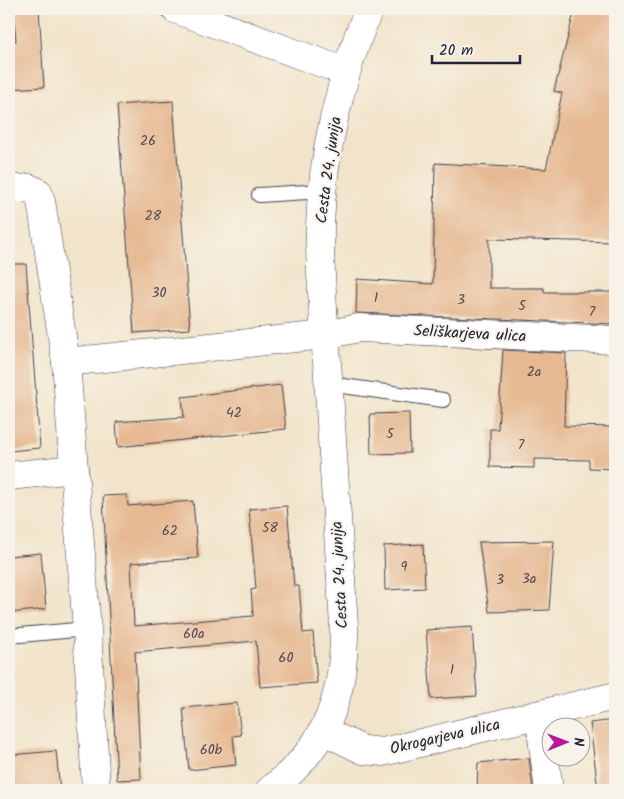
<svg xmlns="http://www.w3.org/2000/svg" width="624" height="799" font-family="Kalam,sans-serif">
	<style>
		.building { fill: #e6b992 }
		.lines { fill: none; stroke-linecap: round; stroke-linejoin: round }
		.lane-casing { stroke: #413f50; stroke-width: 16 }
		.street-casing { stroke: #413f50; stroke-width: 29 }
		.secondary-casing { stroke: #413f50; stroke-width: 29 }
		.lane { stroke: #fff; stroke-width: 14 }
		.street { stroke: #fff; stroke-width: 28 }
		.secondary { stroke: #fff; stroke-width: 28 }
		.labels { text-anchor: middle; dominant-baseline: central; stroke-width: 4; stroke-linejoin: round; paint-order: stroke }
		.number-label { font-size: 14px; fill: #534851 }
		.street-label { font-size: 16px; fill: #22223b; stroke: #f7f3e8 }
	</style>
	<rect width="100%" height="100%" fill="#f7f3e8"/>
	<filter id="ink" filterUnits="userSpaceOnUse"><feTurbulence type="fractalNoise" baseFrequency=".02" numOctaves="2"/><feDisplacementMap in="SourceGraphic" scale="10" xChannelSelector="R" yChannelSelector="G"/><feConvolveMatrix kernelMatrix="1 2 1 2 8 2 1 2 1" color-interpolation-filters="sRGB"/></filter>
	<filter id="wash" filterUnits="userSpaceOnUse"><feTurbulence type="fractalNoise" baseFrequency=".0096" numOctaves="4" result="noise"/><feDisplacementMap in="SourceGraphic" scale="20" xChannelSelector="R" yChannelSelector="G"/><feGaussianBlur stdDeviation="1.12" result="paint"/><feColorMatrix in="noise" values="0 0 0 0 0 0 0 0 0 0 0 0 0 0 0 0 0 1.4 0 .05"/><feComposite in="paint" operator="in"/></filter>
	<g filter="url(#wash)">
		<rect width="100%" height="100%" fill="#f2e4ca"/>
		<g id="blocks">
			<g class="building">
				<path d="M13,9H39L44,87L9,89V41H16Z"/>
				<path d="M575,9H615V242L489,239V288H544V292H614L613,324L356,313L357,279L433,284L435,163L546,169L562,93L554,91Z"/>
				<path d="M173,101L190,329L134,333L117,105Z"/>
				<path d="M9,264H26L40,448L9,451Z"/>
				<path d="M503,350L566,353L564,426L615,427V469L589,468V460L534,459V468L490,467V429H498Z"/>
				<path d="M281,385L286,429L118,447L116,422L184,417L182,397Z"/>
				<path d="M409,413L410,453L371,454L370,414Z"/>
				<path d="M127,495L128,506L193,501L198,558L131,563L134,626L253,616L251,590L256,589L249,509L287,506L294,586H299L303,633L313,632L317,683L260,687L256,641L135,652L141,779L117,780L103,496Z"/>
				<path d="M554,541L549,610L489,612L479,542Z"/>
				<path d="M423,544L425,588L385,590L384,546Z"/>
				<path d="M41,553L46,609L9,613V556Z"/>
				<path d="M472,627L477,696L431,699L426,630Z"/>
				<path d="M237,703L241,735L233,736L236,765L189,770L183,708Z"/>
				<path d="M615,720V790H598L590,723Z"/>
				<path d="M56,751L60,790H9V755Z"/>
				<path d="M529,758L533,790H477L478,763Z"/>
			</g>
		</g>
	</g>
	<g filter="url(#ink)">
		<use href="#blocks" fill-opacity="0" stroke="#413f50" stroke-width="1"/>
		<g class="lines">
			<g class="lane-casing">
				<g id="lane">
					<path d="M259,195L323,191"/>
					<path d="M329,384L443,400"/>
					<path d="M9,636L87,629"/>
				</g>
			</g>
			<g class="street-casing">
				<g id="street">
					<path d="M175,9L346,72"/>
					<path d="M9,190L29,188L38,192L41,201L66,362L74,469L9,476"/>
					<path d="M66,362L325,335L359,328L615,340"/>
					<path d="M74,469L87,629L96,790"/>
					<path d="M539,715L549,790"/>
					<path d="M324,731L363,750L383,752L615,696"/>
				</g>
			</g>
			<g class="secondary-casing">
				<path id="secondary" d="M270,790C327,747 345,697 344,626C339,548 334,470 329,392C326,337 319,281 320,226C322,153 341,76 369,9"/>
			</g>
			<use href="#lane" class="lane"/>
			<use href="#street" class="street"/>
			<use href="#secondary" class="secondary"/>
		</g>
	</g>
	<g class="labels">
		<g class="number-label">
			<text x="148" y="141">26</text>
			<text x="153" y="216">28</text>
			<text x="159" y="293">30</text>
			<text x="376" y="298">1</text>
			<text x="461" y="300">3</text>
			<text x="522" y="306">5</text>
			<text x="592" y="312">7</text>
			<text x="534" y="372">2a</text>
			<text x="234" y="413">42</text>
			<text x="390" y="434">5</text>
			<text x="521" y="445">7</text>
			<text x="270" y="528">58</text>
			<text x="170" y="531">62</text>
			<text x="404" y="567">9</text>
			<text x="529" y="579">3a</text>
			<text x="500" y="580">3</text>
			<text x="194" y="634">60a</text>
			<text x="286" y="658">60</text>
			<text x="452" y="670">1</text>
			<text x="211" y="750">60b</text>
		</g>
		<g class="street-label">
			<text transform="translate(329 170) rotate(-82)">Cesta 24. junija</text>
			<text transform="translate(470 334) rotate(3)">Seliškarjeva ulica</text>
			<text transform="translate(340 575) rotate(-93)">Cesta 24. junija</text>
			<text transform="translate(445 737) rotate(-13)">Okrogarjeva ulica</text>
		</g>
	</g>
	<rect width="624" height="799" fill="none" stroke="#f7f3e8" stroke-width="30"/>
	<g transform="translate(566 742) rotate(89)"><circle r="24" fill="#f7f3e8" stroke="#a29fa3"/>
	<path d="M0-4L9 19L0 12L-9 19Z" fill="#b5179e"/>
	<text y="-8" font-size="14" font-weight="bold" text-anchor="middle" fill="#22223b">N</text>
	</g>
	<path d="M432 55v8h88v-8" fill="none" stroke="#22223b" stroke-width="2.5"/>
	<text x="439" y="55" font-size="15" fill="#22223b" stroke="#f7f3e8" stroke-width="4" paint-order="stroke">20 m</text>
</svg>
